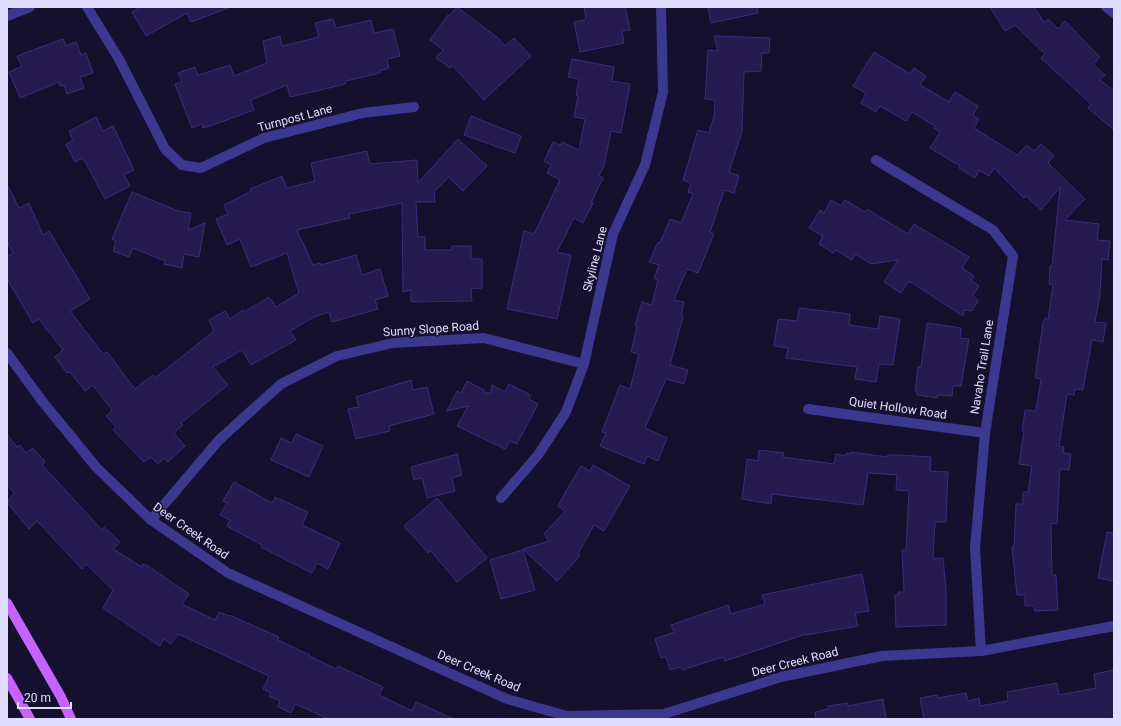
<svg xmlns="http://www.w3.org/2000/svg" width="1121" height="726" font-family="Roboto,sans-serif">
	<style>
		.building { fill: #261b4f; stroke: #3c2b7d }
		.lines { fill: none; stroke-linecap: round; stroke-linejoin: round }
		.minor { stroke: #3c388f; stroke-width: 10 }
		.major { stroke: #c663ff; stroke-width: 10 }
		.labels { text-anchor: middle; dominant-baseline: central; stroke-width: 3; stroke-linejoin: round; paint-order: stroke }
		.street-label { font-size: 12px; fill: #e0dcff; stroke: #15102d }
	</style>
	<rect width="100%" height="100%" fill="#15102d"/>
	<g class="building">
		<path d="M140,7H228V8L191,22L187,13L146,36L132,12Z"/>
		<path d="M457,7L498,38L505,46L514,38L531,56L484,100L452,65L450,68L436,58L443,50L430,40L448,15L449,16Z"/>
		<path d="M584,7H625L630,30L622,31L624,43L580,52L574,22L584,20L586,18Z"/>
		<path d="M708,7H757L758,13L711,23Z"/>
		<path d="M990,7H1034L1044,23L1048,19L1058,29L1065,21L1100,57L1093,64L1105,75L1100,80L1114,91V130L1088,108L1091,104L1041,58L1045,54L1015,25L1005,31Z"/>
		<path d="M333,19L336,28L371,20L374,33L393,29L400,56L387,59L389,68L380,71V73L346,81V83L342,85L290,97L287,85L251,100L254,110L213,125L203,128L202,124L192,128L175,84L182,82L178,73L195,67L198,75L230,65L234,76L267,63L263,41L280,36L282,46L319,37L315,23Z"/>
		<path d="M714,36L770,38L769,53H762L761,71L744,72L742,132L729,172L739,176L734,193L724,190L710,232L714,234L698,273L687,269L674,300L684,302L681,315L683,316L670,365L688,370L684,384L666,379L645,428L667,438L658,461L647,456L644,464L600,446L606,433L602,432L620,385L630,389L639,354L631,352L637,326H635L642,302L652,305L658,280L654,278L659,265L649,262L658,242L660,243L670,219L681,223L693,194L688,192L691,183L683,180L698,130L709,133L714,116L715,100L705,99L708,50L718,51Z"/>
		<path d="M63,39L66,46L76,42L81,55L86,53L93,73L80,77L84,88L67,94L64,85L60,86L59,82L20,98L9,72L22,66L17,56Z"/>
		<path d="M874,52L910,74L914,68L926,76L920,85L949,102L955,92L978,106L973,115L979,119L974,128L1017,155L1027,145L1034,151L1041,144L1054,156L1048,163L1085,199L1065,220L1099,224L1097,240L1110,241L1108,260L1102,259L1100,294L1095,322L1106,323L1103,342L1092,340L1083,390L1075,389L1074,395L1067,394L1059,446L1064,447L1063,453L1071,454L1069,470L1060,469L1057,524L1051,523L1052,575H1056L1058,610L1035,611L1034,606H1025V595H1017L1012,547H1014L1016,504H1023V492H1028L1032,466L1019,464L1024,431H1022L1025,410L1036,411L1041,379L1035,378L1043,323L1045,318L1048,319L1053,285L1049,284L1050,266H1052L1060,187L1041,210L1026,196L1024,198L994,168L989,176L979,170L975,178L959,168L960,166L930,148L940,132L934,128L935,126L912,112L906,121L880,106L876,112L861,103L866,93L853,86Z"/>
		<path d="M572,59L614,67L612,81L630,84L621,133L611,131L604,166L599,176L603,178L591,203H593L583,223L574,218L557,252L571,255L557,319L507,309L524,231L534,234L560,180L547,173L551,165L544,161L553,142L561,145L562,142L579,150L585,119L574,117L578,96L576,95L579,79L568,77Z"/>
		<path d="M471,116L521,136L515,153L464,135Z"/>
		<path d="M96,117L103,131L113,126L134,170L124,175L130,186L105,199L83,158L75,162L66,144L73,140L69,131Z"/>
		<path d="M458,139L487,166L463,191L449,177L436,190H434L435,202H416L418,237H425V250H452V246H471V259H482V288L471,289L472,301L411,302V290L403,292L402,203L349,214L350,218L297,230L313,265L320,263L321,265L356,255L362,275L380,269L388,296L375,300L378,309L332,322L329,312L314,317L290,331L296,340L251,365L242,350L213,367L228,385L181,423L183,425L174,433L185,446L168,462L164,458L158,464L151,457L144,462L113,430L116,427L106,416L112,410L93,385L85,391L70,372L67,373L55,357L63,350L39,319L33,323L7,279V257L13,253L7,242V184L19,208L29,203L43,235L49,231L90,299L70,311L103,354L107,352L135,389L153,375L155,378L214,331L209,320L225,311L230,319L243,310L244,312L269,297L276,307L299,293L287,253L251,267L240,239L227,245L216,219L228,214L224,205L251,191L250,189L282,176L287,188L315,181L311,163L367,151L370,164L417,160L418,183Z"/>
		<path d="M132,192L178,211L191,213L188,230L205,223L199,257L184,254L182,268L164,264L165,261L133,248L129,257L113,251L116,241L112,239Z"/>
		<path d="M831,200L841,206L845,200L865,212L867,209L908,234L914,224L969,257L962,268L974,276L971,280L979,286L973,295L978,301L972,311L964,310L963,316L909,281L901,293L884,282L898,260L871,264L855,254L852,260L836,250L833,253L819,244L823,236L809,228L820,210L824,213Z"/>
		<path d="M799,308L850,314L849,325L878,329L880,316L900,319L893,365L879,364L876,382L855,379L857,367L786,358L788,348L774,346L778,319L797,321Z"/>
		<path d="M927,323L961,328L960,338L969,339L961,386H953L952,396L938,395L937,398L917,395V391H915L918,367H921Z"/>
		<path d="M411,380L413,390L427,387L434,414L389,426L390,431L356,439L348,409L359,407L356,397Z"/>
		<path d="M467,381L484,390V393H491L492,385L505,392L509,384L529,394L530,396L529,399L538,404L517,444L510,441L505,449L457,426L468,406L447,411L457,391L461,393Z"/>
		<path d="M7,434L17,447L20,445L26,453L33,448L45,462L42,465L80,506L102,530L104,527L120,542L113,549L142,567L143,564L148,566L189,594L182,604L215,620L219,612L229,616V615L279,637L278,640L310,655L309,656L336,669L338,666L383,687L379,695L412,711L416,702L454,719H329L295,704L291,713L278,707L280,701L269,696L271,693L263,689L269,676L178,634L171,644L164,639L160,646L103,608L113,590L86,564L82,569L37,521L29,529L7,502L14,493L7,484Z"/>
		<path d="M296,434L323,446L309,477L271,460L281,438L292,443Z"/>
		<path d="M759,450L784,453L783,457L834,464L836,454L846,456V453L850,454L851,452L888,457V455H898L931,457L930,471L948,472L946,522H935L933,559L943,558L946,590V625L896,627L895,595H898V592H904L902,550H906L909,491L896,490L897,475L868,473L863,505L772,494L771,504L742,499L747,459L758,461Z"/>
		<path d="M457,454L462,475L452,478L455,491L427,498L422,478L414,480L411,467Z"/>
		<path d="M593,465L630,486L604,531L594,525L578,554L580,556L557,581L523,549L549,541L544,534L565,511L558,506L567,489L581,466L590,471Z"/>
		<path d="M234,482L272,503L275,497L308,512L302,525L340,543L328,569L317,563L312,573L261,547L262,545L227,526L230,520L220,515L227,503L223,501Z"/>
		<path d="M437,498L487,558L457,582L430,550L428,553L404,526Z"/>
		<path d="M1107,532L1114,533V581L1098,578Z"/>
		<path d="M523,550L535,590L501,599L490,560Z"/>
		<path d="M862,574L869,611L855,613L858,626L806,635V634L725,661L723,657L682,670L681,667L670,670L666,657L661,658L655,639L674,632L671,625L728,605L731,614L765,604L762,595Z"/>
		<path d="M1114,670V719H924L920,698L937,695L938,698L966,693L968,701L979,698L980,706L1008,701L1007,692L1057,683L1059,695L1096,688L1094,674Z"/>
		<path d="M883,699L886,719H816L815,712L828,709V706L848,703V706Z"/>
	</g>
	<g class="lines">
		<g class="minor">
			<path d="M87,7L119,59L165,149L182,165L201,168L264,138L363,113L414,107"/>
			<path d="M1106,7L1114,13"/>
			<path d="M7,16L30,7"/>
			<path d="M876,160L993,230L1013,256L985,433L975,548L981,651"/>
			<path d="M7,353L42,401L96,467L151,520L228,573L507,699L567,716L664,714L781,677L882,656L981,651L1114,626"/>
			<path d="M808,409L985,433"/>
			<path d="M501,498L538,455L566,412L584,364L613,234L645,165L663,92L661,7"/>
			<path d="M151,520L219,440L281,384L337,356L393,343L484,338L584,364"/>
		</g>
		<g class="major">
			<path d="M7,603L61,697L71,719"/>
			<path d="M7,678L30,719"/>
		</g>
	</g>
	<g class="labels">
		<g class="street-label">
			<text transform="translate(295 118) rotate(-15)">Turnpost Lane</text>
			<text transform="translate(595 259) rotate(-76)">Skyline Lane</text>
			<text transform="translate(431 329) rotate(-4)">Sunny Slope Road</text>
			<text transform="translate(982 367) rotate(-81)">Navaho Trail Lane</text>
			<text transform="translate(898 408) rotate(8)">Quiet Hollow Road</text>
			<text transform="translate(191 531) rotate(35)">Deer Creek Road</text>
			<text transform="translate(795 662) rotate(-14)">Deer Creek Road</text>
			<text transform="translate(479 671) rotate(23)">Deer Creek Road</text>
		</g>
	</g>
	<rect width="1121" height="726" fill="none" stroke="#e0dcff" stroke-width="16"/>
	<path d="M18 702v6h53v-6" fill="none" stroke="#e0dcff" stroke-width="2"/>
	<text x="24" y="702" font-size="12" fill="#e0dcff" stroke="#15102d" stroke-width="3" paint-order="stroke">20 m</text>
</svg>
